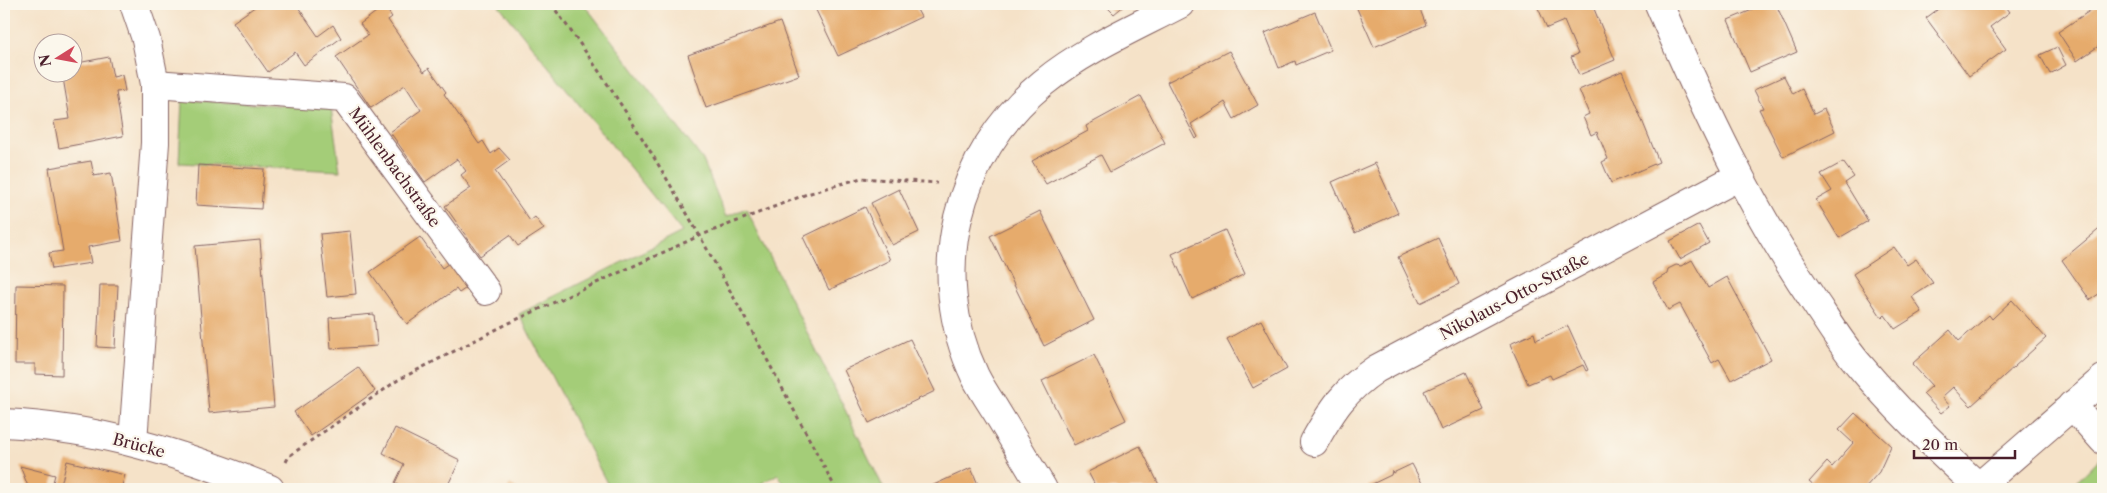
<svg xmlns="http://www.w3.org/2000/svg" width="2107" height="493" font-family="'Libre Caslon Text',serif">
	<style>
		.green { fill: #a4cd78; stroke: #777652 }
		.building { fill: #e6ab6c }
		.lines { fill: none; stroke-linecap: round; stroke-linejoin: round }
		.minor-casing { stroke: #866362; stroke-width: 30 }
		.major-casing { stroke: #866362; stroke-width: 30 }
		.path { stroke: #866362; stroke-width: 3; stroke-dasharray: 4 4; stroke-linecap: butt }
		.minor { stroke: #fff; stroke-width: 28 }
		.major { stroke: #fff; stroke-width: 28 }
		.labels { text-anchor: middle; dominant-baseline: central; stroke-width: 4.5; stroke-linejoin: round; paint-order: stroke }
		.street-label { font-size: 16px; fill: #4a1f2b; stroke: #fbf7ec }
	</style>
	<rect width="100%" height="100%" fill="#fbf7ec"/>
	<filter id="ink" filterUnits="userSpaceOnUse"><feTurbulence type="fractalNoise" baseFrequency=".02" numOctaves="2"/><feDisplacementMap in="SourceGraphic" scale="10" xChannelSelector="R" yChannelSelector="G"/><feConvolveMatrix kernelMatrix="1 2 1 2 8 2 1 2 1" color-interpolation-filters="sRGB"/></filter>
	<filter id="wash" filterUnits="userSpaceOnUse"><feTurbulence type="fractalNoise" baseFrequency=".0096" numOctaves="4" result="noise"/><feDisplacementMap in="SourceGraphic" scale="20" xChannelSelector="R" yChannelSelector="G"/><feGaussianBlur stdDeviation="1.12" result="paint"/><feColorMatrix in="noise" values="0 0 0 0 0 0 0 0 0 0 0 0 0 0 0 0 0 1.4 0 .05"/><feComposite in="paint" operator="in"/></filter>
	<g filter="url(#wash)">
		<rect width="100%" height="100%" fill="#f5e2c8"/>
		<g class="green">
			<path d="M498,4H584L703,160L726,217L746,208L884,489H787L778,474L752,489H610L519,314L682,232Z"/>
			<path d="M182,100L331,108L340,171L179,163Z"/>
			<path d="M2101,457L2103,460V489H2070Z"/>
		</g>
		<g id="blocks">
			<g class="building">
				<path d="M259,4H296L318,36L333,25L341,38L304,65L295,52L268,72L233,22Z"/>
				<path d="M819,4H914L921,17L838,56L814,6Z"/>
				<path d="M1104,4H1126L1114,14Z"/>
				<path d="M1355,4H1418L1426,25L1374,47Z"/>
				<path d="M1545,4H1592L1615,60L1579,75L1571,57L1578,54L1564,21L1547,28L1538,8Z"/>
				<path d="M1749,4H1776L1797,52L1750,72L1728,20L1752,10Z"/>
				<path d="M1945,4H2004L2010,12L1990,27L2006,49L1969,76L1926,18Z"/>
				<path d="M2100,4H2103V43L2077,61L2058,32Z"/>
				<path d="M384,6L392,17L388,20L424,72L429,68L446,92L444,94L479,144L483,141L491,154L499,148L510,160L495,171L530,221L535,217L544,229L518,246L510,235L480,256L445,206L471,188L461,175L466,171L457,159L425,182L390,132L421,110L405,85L371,108L336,57L368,35L360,24Z"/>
				<path d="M1315,12L1331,50L1296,65L1295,61L1279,68L1265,33Z"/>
				<path d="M780,22L799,75L706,108L688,55Z"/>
				<path d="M2057,47L2066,65L2050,74L2040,55Z"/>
				<path d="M1229,51L1258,105L1234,119L1225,102L1191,124L1198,137L1196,139L1167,82Z"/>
				<path d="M109,57L113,77L122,75L125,91L116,92L123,136L59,148L54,121L70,119L62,72H72V64Z"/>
				<path d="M1622,71L1659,162L1611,183L1602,162L1608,159L1597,132L1591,135L1583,117L1589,114L1579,90Z"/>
				<path d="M1784,76L1793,94L1802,89L1814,114L1824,109L1835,131L1783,157L1759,109L1763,108L1754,90Z"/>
				<path d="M1141,96L1165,143L1110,172L1101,155L1046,184L1032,161L1088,131L1086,126Z"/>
				<path d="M91,161L94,176L111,173L122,241L88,247L91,263L52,269L49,253L63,251L49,168Z"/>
				<path d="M1843,162L1854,177L1845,183L1868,221L1839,238L1816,200L1832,191L1821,174Z"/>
				<path d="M1375,163L1398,213L1355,233L1332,182Z"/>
				<path d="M198,165L264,169L261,209L196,205Z"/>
				<path d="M899,189L919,232L892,245L871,203Z"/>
				<path d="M865,207L890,260L829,290L803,237Z"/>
				<path d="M1040,211L1094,320L1044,346L990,236Z"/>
				<path d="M1699,225L1709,243L1680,259L1670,241Z"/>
				<path d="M2103,226V291L2090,300L2062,260Z"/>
				<path d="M1225,230L1245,274L1192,299L1172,254Z"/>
				<path d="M350,231L356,294L327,297L320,234Z"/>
				<path d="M420,237L442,268L455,259L472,284L459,293L456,289L407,324L370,272Z"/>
				<path d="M1438,238L1459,284L1420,303L1398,257Z"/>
				<path d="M260,240L274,407L209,413L195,246Z"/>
				<path d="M1894,247L1907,265L1916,259L1933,283L1912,297L1922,312L1895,329L1885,315L1882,318L1853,274Z"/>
				<path d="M1692,260L1708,288L1727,277L1771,359L1731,380L1719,359L1712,363L1680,304L1668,310L1653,282L1667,274L1668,269L1676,265L1681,266Z"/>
				<path d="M16,285L63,286L62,375L35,374V364H15Z"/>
				<path d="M100,285H118L115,348L97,347Z"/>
				<path d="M2012,300L2046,338L1971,406L1953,387L1942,397L1950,406L1941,413L1923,394L1932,386L1912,364L1950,330L1959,341L1989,315L1992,319Z"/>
				<path d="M374,314L377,346L331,349L329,318Z"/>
				<path d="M1261,320L1287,369L1253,388L1227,339Z"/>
				<path d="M1568,326L1588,370L1586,371L1583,365L1552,379L1550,375L1528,384L1510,344L1534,333L1536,340Z"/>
				<path d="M910,339L935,391L869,423L844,370Z"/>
				<path d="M1094,355L1126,420L1074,445L1042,381Z"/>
				<path d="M358,367L375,391L311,436L294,412Z"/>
				<path d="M1466,372L1484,410L1441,430L1424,391Z"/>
				<path d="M1855,413L1891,446L1879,472L1864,489H1811L1814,486L1809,482L1827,462L1832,467L1853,443L1839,430Z"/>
				<path d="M395,428L460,460L446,489H406L395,483L404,464L383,453Z"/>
				<path d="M1140,446L1161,489H1097L1088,472Z"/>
				<path d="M67,461L125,475L121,489H60Z"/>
				<path d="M1412,464L1425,489H1370L1368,486L1391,475L1392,471L1393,473Z"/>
				<path d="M20,466L55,475L51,489H29Z"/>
				<path d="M971,468L980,489H925L938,483Z"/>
				<path d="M510,484L518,489H507Z"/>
			</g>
		</g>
	</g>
	<g filter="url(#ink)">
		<use href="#blocks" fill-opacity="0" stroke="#866362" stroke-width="1"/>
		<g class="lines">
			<g class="minor-casing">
				<g id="minor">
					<path d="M1659,4C1704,109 1753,213 1818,307C1831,327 1844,348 1860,366C1896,409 1937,449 1979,487"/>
					<path d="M155,84L344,98L486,291"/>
					<path d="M2072,405L2103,440"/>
					<path d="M4,423C97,427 184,454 270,489"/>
					<path d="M133,441L155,143V84L146,39L134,4"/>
					<path d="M1314,442C1333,408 1344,391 1376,369L1738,177"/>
					<path d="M1043,489C1027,463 1012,437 996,411C989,400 981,388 975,376C926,273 956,154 1043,83C1083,50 1134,28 1180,4"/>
				</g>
			</g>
			<g class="major-casing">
				<path id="major" d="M1976,489L2103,379"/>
			</g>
			<g class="path">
				<path d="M551,4C664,154 747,324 836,489"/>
				<path d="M286,462L289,456L398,380L507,324L699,236L807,194L861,178L937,183"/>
			</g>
			<use href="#minor" class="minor"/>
			<use href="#major" class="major"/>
		</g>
	</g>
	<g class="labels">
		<g class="street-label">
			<text transform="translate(395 167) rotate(54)">Mühlenbachstraße</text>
			<text transform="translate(1514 296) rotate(-28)">Nikolaus-Otto-Straße</text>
			<text transform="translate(139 445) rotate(15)">Brücke</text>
		</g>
	</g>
	<rect width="2107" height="493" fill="none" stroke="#fbf7ec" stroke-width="20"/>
	<g transform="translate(58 58) rotate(259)"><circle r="24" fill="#fbf7ec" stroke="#b4a19f"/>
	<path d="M0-4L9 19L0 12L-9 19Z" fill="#d1495b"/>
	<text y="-8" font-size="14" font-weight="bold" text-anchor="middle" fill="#4a1f2b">N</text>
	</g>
	<path d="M1914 450v8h101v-8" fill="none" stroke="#4a1f2b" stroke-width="2.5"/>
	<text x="1922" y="450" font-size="15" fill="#4a1f2b" stroke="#fbf7ec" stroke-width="4" paint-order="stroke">20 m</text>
</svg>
